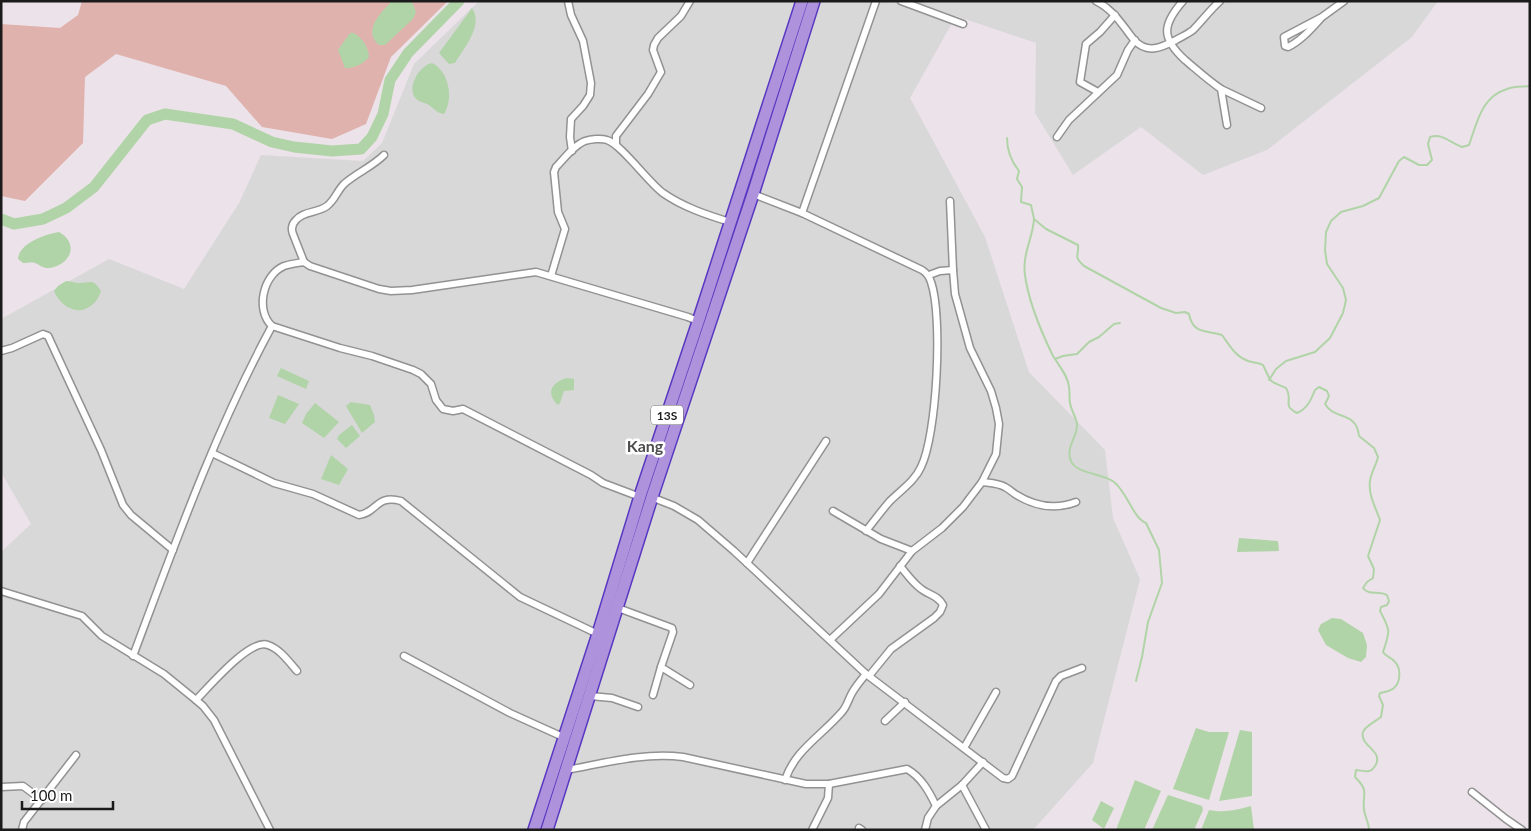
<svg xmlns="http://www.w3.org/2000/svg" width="1531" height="831" font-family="Lato,sans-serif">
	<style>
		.residential { fill: #d9d8d9 }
		.grass { fill: #e0b2ad }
		.water { fill: #b0d4a7 }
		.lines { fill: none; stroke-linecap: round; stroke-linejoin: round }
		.stream { stroke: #b0d4a7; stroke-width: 2 }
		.river { stroke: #b0d4a7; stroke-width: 11 }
		.street-casing { stroke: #929292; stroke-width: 9 }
		.highway-casing { stroke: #5838c1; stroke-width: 14 }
		.street { stroke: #fff; stroke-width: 6 }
		.highway { stroke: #ae92db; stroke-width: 11 }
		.labels { text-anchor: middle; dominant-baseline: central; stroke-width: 5; stroke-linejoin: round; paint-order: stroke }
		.shield { fill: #fff; stroke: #5f5f5f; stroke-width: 1 }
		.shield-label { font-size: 12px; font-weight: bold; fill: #1b1b1b }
		.quarter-label { font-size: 16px; font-weight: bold; fill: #4e4e4e; stroke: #fff }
	</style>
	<rect width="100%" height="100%" fill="#ece2e9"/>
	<path class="residential" d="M479,1H1438L1412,37L1267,150L1203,175L1141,127L1073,175L1035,113L1036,43L956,16L910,98L985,237L1029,372L1105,450L1113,518L1140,579L1093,763L1033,830H1V552L31,524L1,472V319L109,259L184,289L239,203L261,155L363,161L382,143L414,64Z"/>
	<path class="grass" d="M82,1H448L391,57L366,124L332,139L262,127L226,86L116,54L85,77L83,143L25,201L1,196V24L60,28L78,15Z"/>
	<g class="water">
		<path d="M392,1H412L416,12L413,19L385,45H379C362,30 381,13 392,1Z"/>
		<path d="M472,8C484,25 464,48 455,63L449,64L439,53Z"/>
		<path d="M350,33H354C363,39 368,46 369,57C365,63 353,69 345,68L338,50Z"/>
		<path d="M432,63C449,71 454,99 444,114C437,113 436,110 430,106C427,103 423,103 419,101C408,94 413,80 419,72C424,67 425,65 432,63Z"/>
		<path d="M59,232C77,242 73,261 54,267C44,270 42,266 35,263C32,262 26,263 23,263L18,259C19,243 46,234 59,232Z"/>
		<path d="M66,281C71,281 74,283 79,283C91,283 93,278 101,291C99,297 95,304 89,307C75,316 59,304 54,291L58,286Z"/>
		<path d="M281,368L309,381L306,389L277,376Z"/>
		<path d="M567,378L574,379V390L564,391L560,403L558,405C545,393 552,382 567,378Z"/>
		<path d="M278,395L299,404L285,424L269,418Z"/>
		<path d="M351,402L370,405L374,415L375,422L362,433L346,406Z"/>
		<path d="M315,403L339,422L324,438L302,423L306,414Z"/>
		<path d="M352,425L360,436L346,448L337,439L339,435Z"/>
		<path d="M331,455L348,469L339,485L321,479Z"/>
		<path d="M1239,538L1278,541L1279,551L1237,552Z"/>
		<path d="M1332,618L1341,619L1363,633L1367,645L1366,657L1361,662L1348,658L1326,645L1318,630L1321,624Z"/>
		<path d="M1196,728L1209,732H1229L1209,800L1173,789Z"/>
		<path d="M1240,730L1252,732V796L1219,801Z"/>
		<path d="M1135,780L1161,791L1144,830H1116Z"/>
		<path d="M1168,795L1202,806L1203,810L1194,830H1152Z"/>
		<path d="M1101,801L1114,808L1104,829L1092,820Z"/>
		<path d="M1251,806L1254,830H1201L1209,810C1225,813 1236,810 1251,806Z"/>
	</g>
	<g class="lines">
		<g class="stream">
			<path d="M1007,138C1007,151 1011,161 1019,171L1017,179L1022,187L1021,202L1031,205L1034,219L1046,229L1078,245C1079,257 1073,256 1084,266L1161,308L1176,313L1185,312L1189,314C1193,335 1207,330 1222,335C1230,346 1235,356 1248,361C1253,363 1258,362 1263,365C1272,383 1267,380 1286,388C1294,400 1281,405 1297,413C1307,409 1311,400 1315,390L1319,387L1327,391L1329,396L1325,404C1335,421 1356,410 1359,436L1374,448L1378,457C1376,466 1371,472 1370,481C1368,495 1376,508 1380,520L1368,556L1374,569L1373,578L1367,582L1363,588C1369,596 1378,590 1387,595L1389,601L1387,605L1381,607L1380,611C1391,631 1390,631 1383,652C1386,657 1391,657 1395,662C1401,668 1401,682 1394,688C1391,691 1384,692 1380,693L1379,696L1383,705L1381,717C1376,721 1365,726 1363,732C1359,746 1385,751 1375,766C1373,769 1372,771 1369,771C1365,772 1360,770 1356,770L1355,777C1370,792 1362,793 1364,810C1365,817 1369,823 1369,830"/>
			<path d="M1034,219C1033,238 1022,254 1025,275C1028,299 1041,331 1052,354C1058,365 1068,375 1069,387C1070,392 1069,398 1070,403C1071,410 1076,417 1077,424C1078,437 1065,447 1071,461C1076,474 1102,473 1114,482C1127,492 1133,518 1146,523L1159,550L1162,583L1148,622L1142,657L1136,681"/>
			<path d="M1055,359L1063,356L1077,354L1089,342L1099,337L1114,324L1120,323"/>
			<path d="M1269,380L1276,369L1286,361L1315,352L1330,338L1343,313L1346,300L1343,288L1327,264L1325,250L1326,232L1331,221L1341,212L1363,206L1379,198L1399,161L1404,157L1419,165H1427L1432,160L1428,144L1430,137C1443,133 1450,143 1462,147L1469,145C1477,123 1481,97 1507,89C1515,86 1523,87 1530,86"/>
		</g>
		<path class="river" d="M1,219L14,224L43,219L66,208L94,187L147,120L165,114L233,124L272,142L294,147L332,151L361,149L372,137L383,114L390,80L408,53L459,1"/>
		<g class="street-casing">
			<g id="street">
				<path d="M568,1L571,15L583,41L591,83L590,95L583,106L571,119L570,137L572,151"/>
				<path d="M901,1L963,24"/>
				<path d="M1096,1C1114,10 1122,25 1134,40C1147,54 1161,48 1176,40C1181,37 1188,34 1193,30C1202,21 1210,10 1220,1"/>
				<path d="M1183,1C1162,25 1161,38 1185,60C1197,70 1208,80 1221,89L1227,125"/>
				<path d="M1322,17C1312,28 1301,41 1288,47L1285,46L1284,37L1322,17L1344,1"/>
				<path d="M1221,89L1261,108"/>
				<path d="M1098,92L1080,82L1086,44L1100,32L1115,15"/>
				<path d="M1057,137L1069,120L1117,75L1128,50L1135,40"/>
				<path d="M616,144V136L648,94L661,72L653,50L654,45L658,38L681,16L690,1"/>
				<path d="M384,155C372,167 356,173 344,184C337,191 335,200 327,206C318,213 303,211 296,220C292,224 291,229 293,234L304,262L310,266L379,289L391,291L412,290L536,272L688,317L700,322"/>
				<path d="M753,194L802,213L922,270C927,273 929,276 931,282C943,316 937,435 921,467C915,481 901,490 890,501C882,510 874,521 866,531"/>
				<path d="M950,201L953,270"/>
				<path d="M802,213L876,1"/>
				<path d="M551,276L565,229L558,212L554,172L556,167C564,159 574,145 585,141C591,139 601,138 607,140C621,144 648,182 663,193C683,207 707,215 730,222"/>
				<path d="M272,326L340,348L372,356L413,370L421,374L431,384L436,400L443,409L453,411L463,409L591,475L603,483L640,497"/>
				<path d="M1,351L12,348L43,334L48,336L101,450L123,505L131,515L173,550"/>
				<path d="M212,453L274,483L313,494L359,515C377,513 376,494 401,501L520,597L600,635"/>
				<path d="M982,482C990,483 998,483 1005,487C1009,489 1012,492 1015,494C1034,506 1055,510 1076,502"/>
				<path d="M651,497L674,506L698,520L734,551L866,674L1003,778L1008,779L1012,776L1056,681L1061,676L1082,668"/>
				<path d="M833,511L881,539L912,551"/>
				<path d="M747,563L826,441"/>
				<path d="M1,591L82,616L102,636L164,674L196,700L203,706L214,720L270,830"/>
				<path d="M618,608L672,628L673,632L661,667L690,685"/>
				<path d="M830,640L879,594L912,551L942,528L963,507L982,482L996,454L999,424L996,408L991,391L970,348L955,294L953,270L940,271L929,275"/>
				<path d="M133,656C175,544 215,431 272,326C255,310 263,275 284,266C290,264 298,263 304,262"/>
				<path d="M404,656L510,713L563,737"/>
				<path d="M869,676L891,649L934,618L940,612L943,605C938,595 928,595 920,588C912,582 906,573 900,566"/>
				<path d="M653,695L661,667"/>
				<path d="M590,696L612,698L638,707"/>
				<path d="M196,700C209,687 250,638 268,645C280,649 289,662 297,671"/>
				<path d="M885,721L905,702"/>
				<path d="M964,748L996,692"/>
				<path d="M567,770C605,763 644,752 683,757L806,784H829L907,769C921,777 929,791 936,806L928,818L925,830"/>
				<path d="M785,780C795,750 821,736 841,713C847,707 848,700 852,693C856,686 861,680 866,674"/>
				<path d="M962,785L986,830"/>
				<path d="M1,787L23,786L42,800"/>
				<path d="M1472,792L1506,819L1522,830"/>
				<path d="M936,806L962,785L983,762"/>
				<path d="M859,828L862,830"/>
				<path d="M22,830L24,822L76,755"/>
				<path d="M812,830L828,798L829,784"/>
			</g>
		</g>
		<g class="highway-casing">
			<g id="highway">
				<path d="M534,830L598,634L641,493L698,322L802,1"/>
				<path d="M547,830L652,497L753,194L814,1"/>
			</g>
		</g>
		<use href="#street" class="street"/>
		<use href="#highway" class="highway"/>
	</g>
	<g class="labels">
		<rect class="shield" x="651" y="405.5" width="32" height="19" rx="4"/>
		<g class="shield-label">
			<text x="667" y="415">13S</text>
		</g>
		<g class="quarter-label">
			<text x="645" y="445">Kang</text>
		</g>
	</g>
	<rect width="1531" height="831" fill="none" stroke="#1b1b1b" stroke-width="5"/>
	<path d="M22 801v8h91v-8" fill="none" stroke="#1b1b1b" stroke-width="2.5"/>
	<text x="30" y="801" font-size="15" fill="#1b1b1b" stroke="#ffffff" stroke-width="4" paint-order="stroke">100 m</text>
</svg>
